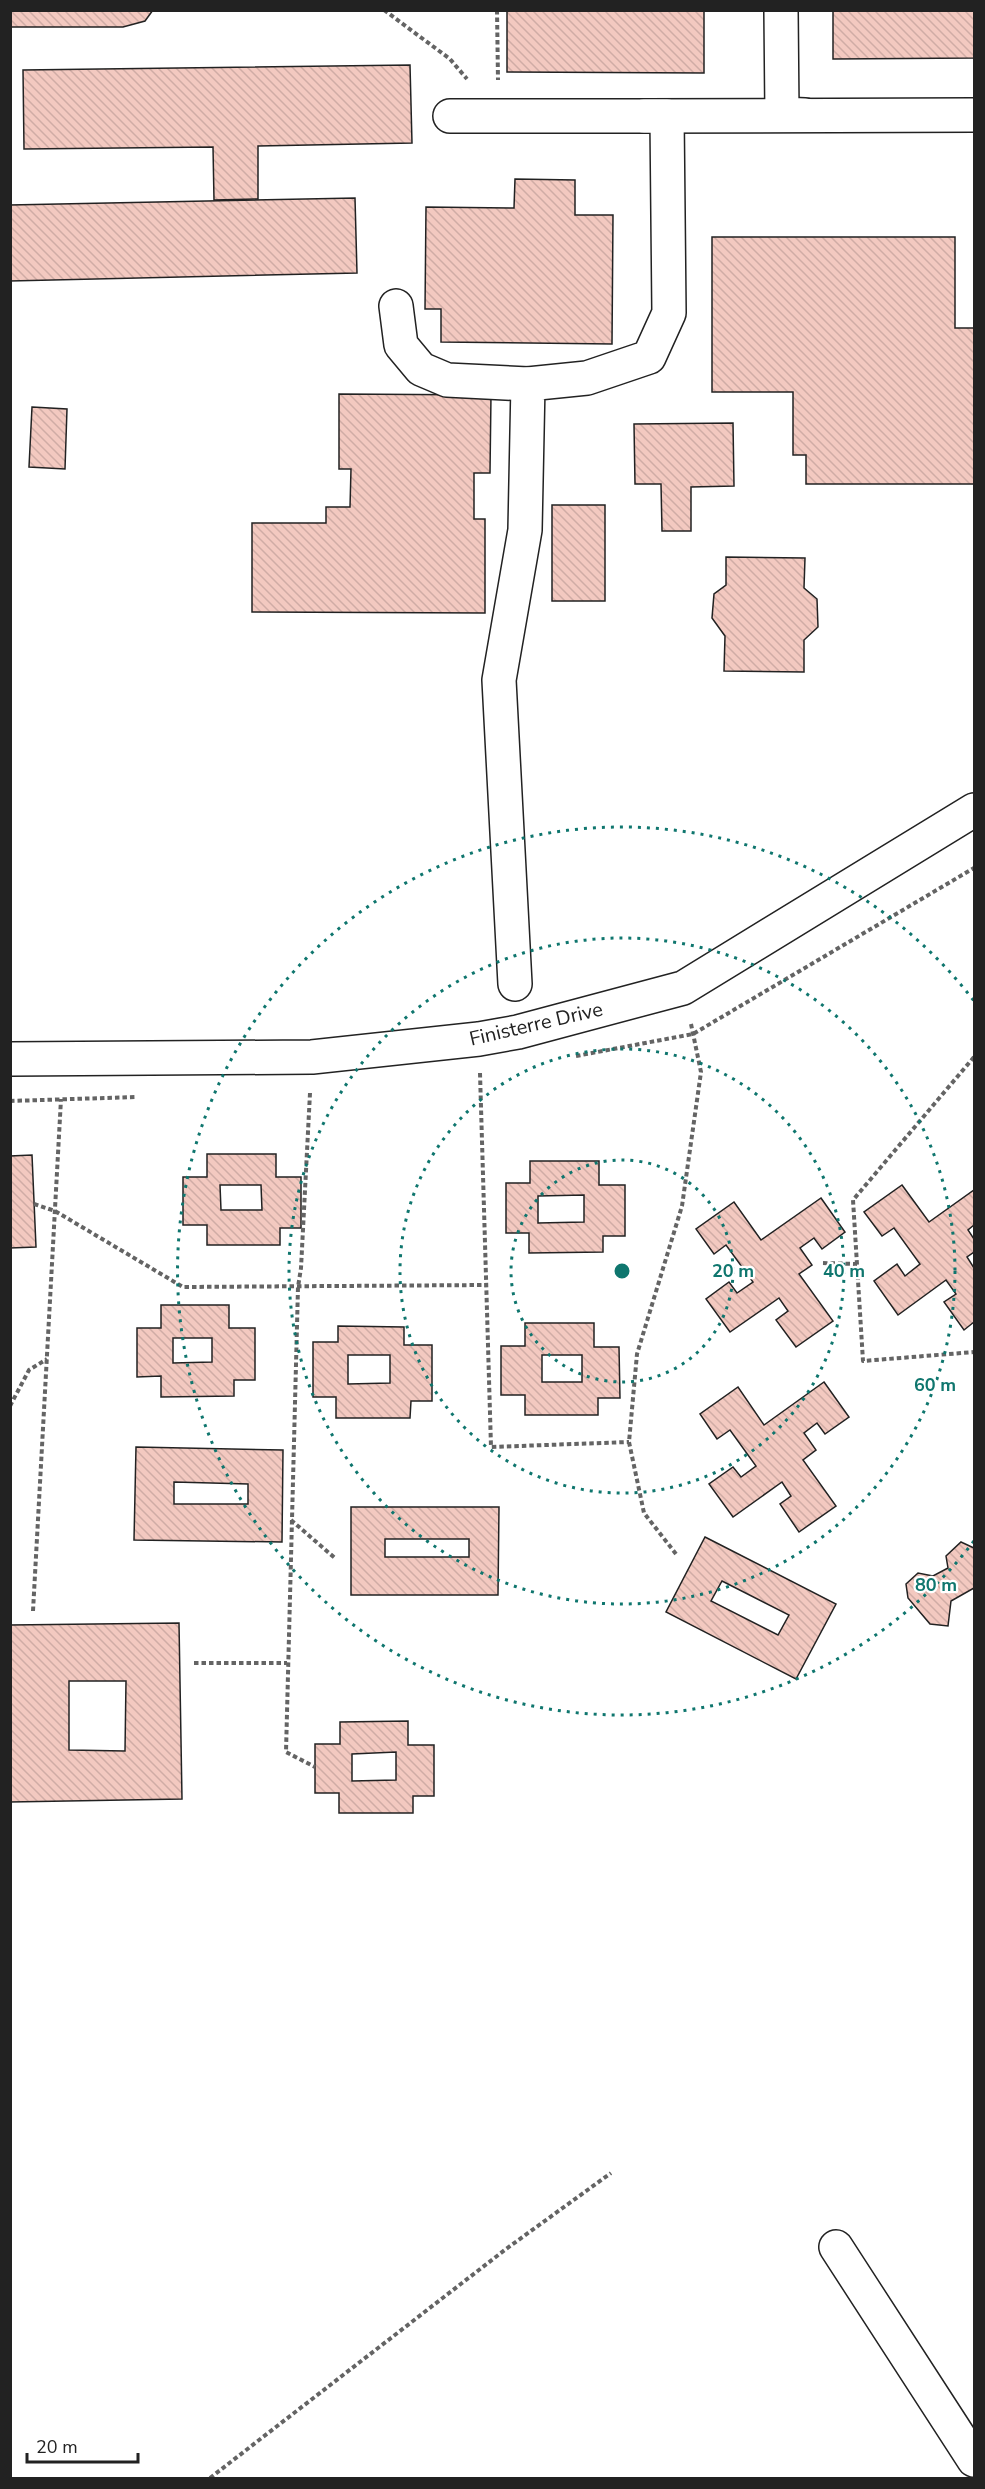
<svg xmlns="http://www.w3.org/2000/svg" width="985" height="2489" font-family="'Nunito Sans',sans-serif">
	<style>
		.building { fill: url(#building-back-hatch); stroke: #222; stroke-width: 1.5; fill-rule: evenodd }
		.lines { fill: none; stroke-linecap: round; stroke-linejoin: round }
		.minor-casing { stroke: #222; stroke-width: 36 }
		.path { stroke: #646464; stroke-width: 4; stroke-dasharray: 4.5 3; stroke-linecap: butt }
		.minor { stroke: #fff; stroke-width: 33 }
		.ring { fill: none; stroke: #0f766e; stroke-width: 3; stroke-dasharray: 3 6 }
		.labels { text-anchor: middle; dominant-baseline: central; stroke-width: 4.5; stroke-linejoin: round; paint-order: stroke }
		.street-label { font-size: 20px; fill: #222; stroke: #fff }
		.centre { fill: #0f766e; stroke: #fff; stroke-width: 3 }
		.ring-label { font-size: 18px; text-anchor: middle; font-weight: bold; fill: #0f766e; stroke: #fff; stroke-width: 4.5; stroke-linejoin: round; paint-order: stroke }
	</style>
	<defs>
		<pattern id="building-back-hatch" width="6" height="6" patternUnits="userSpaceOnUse" patternTransform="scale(1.5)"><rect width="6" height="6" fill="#f3c9c0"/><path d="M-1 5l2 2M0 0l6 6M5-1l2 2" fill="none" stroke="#d0aca5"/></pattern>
	</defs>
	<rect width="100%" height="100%" fill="#fff"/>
	<g class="building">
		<path d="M10,10H153L145,21L123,27H10Z"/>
		<path d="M507,10H704V73L507,72Z"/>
		<path d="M833,10H974V58L833,59Z"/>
		<path d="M410,65L412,143L258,146V199L214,200L213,147L24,149L23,70Z"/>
		<path d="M515,179L575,180V215H613L612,344L441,342V309H425L426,207L514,208Z"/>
		<path d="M355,198L357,273L10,281V205Z"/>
		<path d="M712,237H955V328H974V484H806V455H793V392H712Z"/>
		<path d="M339,394L491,395L490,473H474V519H485V613L252,612V523H326V507H350L351,469H339Z"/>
		<path d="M32,407L67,409L65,469L29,467Z"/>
		<path d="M733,423L734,486L691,487V531H662L661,484H635L634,424Z"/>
		<rect x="552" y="505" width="53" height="96"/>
		<path d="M726,557L805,558L804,588L817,599L818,627L804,640V672L724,671L725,636L712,618L714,594L726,585Z"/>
		<path d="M207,1154H276V1177H301V1228H280V1245H207V1225H183V1177H207ZM220,1185H261L262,1210H221Z"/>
		<path d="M32,1155L36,1247L10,1248V1156Z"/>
		<path d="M530,1161H599V1185H625V1236H603V1252L529,1253V1233H506V1183H530ZM584,1195V1222L538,1223V1196Z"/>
		<path d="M902,1185L929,1222L974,1190V1225L968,1230L974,1239V1252L967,1257L974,1268V1322L964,1330L944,1302L956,1294L946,1280L898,1315L874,1281L897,1264L905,1276L920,1264L894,1228L882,1236L864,1212Z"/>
		<path d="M821,1198L845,1232L822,1249L814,1238L800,1248L812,1265L799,1274L833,1321L796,1347L776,1320L788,1311L779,1298L730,1332L706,1299L729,1282L737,1293L753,1282L726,1245L714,1254L696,1229L734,1202L761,1240Z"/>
		<path d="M161,1305H229V1328H255V1380H234V1396L161,1397V1376L137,1377V1328H161ZM173,1338H212V1362L173,1363Z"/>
		<path d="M525,1323H594V1347H619L620,1398H598V1415H525V1395H501V1346H525ZM542,1355H582V1382H542Z"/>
		<path d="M338,1326L404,1327V1345H432V1401H411L410,1418H336V1397H313V1342H338ZM348,1355H390V1383L348,1384Z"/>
		<path d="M824,1382L849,1417L825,1434L817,1423L804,1433L816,1450L803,1460L836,1506L799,1532L780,1504L791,1496L782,1482L733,1517L709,1484L733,1467L741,1477L756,1466L730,1430L717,1439L700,1414L738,1387L764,1425Z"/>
		<path d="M136,1447L283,1450L282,1542L134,1540ZM174,1482L248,1484V1504H174Z"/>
		<path d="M351,1507H499L498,1595H351ZM385,1539H469V1557H385Z"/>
		<path d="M705,1537L836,1604L796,1679L666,1612ZM722,1581L789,1615L778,1635L711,1601Z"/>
		<path d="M961,1542L974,1548V1588L951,1601L948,1626L930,1624L908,1598L906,1584L918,1573L933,1576L948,1568L946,1556Z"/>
		<path d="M179,1623L182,1799L10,1802V1625ZM69,1681H126L125,1751L69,1750Z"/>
		<path d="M408,1721V1745H434V1796H413V1813H339V1793H315V1744H340V1722ZM396,1752V1780L352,1781V1754Z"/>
	</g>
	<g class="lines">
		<g class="minor-casing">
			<g id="minor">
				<path d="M781,10L782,114L805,115"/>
				<path d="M450,116H667L669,313L649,357L587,378L528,384L525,530L499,680L515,984"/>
				<path d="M644,116L974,115"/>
				<path d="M396,306L401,345L421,369L447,380L528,384"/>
				<path d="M10,1059L312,1057L479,1039L518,1032L683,988L974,810"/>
				<path d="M836,2247L974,2460"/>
			</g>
		</g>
		<g class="path">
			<path d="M384,10L450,59L467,79"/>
			<path d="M497,10L498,80"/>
			<path d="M576,1056L693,1034L974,868"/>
			<path d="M974,1057L853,1200L863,1361L974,1352"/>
			<path d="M480,1073L491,1447L629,1442"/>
			<path d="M310,1093L301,1268L298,1287L286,1752L315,1767"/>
			<path d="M10,1101L136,1097"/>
			<path d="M34,1204L55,1211L183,1287L487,1285"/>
			<path d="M823,1263L857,1264"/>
			<path d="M10,1406L29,1370L47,1359"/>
			<path d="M291,1520L336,1559"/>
			<path d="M676,1554L644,1513L629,1442L637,1354L682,1206L701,1072L691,1024"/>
			<path d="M33,1611L61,1099"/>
			<path d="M194,1663H287"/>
			<path d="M210,2478L506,2249L611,2173"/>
		</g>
		<use href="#minor" class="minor"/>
	</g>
	<g class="ring">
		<circle cx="622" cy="1271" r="111"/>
		<circle cx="622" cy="1271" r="222"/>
		<circle cx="622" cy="1271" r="333"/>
		<path d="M974 1541A444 444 0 1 1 974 1001"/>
	</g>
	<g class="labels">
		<g class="street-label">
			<text transform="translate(536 1024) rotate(-13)">Finisterre Drive</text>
		</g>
	</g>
	<circle cx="622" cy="1271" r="9" class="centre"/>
	<g class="ring-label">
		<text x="733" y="1277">20 m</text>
		<text x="844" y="1277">40 m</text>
		<text x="935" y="1391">60 m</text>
		<text x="936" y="1591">80 m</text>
	</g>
	<rect width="985" height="2489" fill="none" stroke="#222222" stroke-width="24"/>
	<path d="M27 2453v9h111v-9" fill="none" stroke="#222222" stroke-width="3"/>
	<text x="36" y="2453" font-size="18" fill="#222222" stroke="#ffffff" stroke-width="4.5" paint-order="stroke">20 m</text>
</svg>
